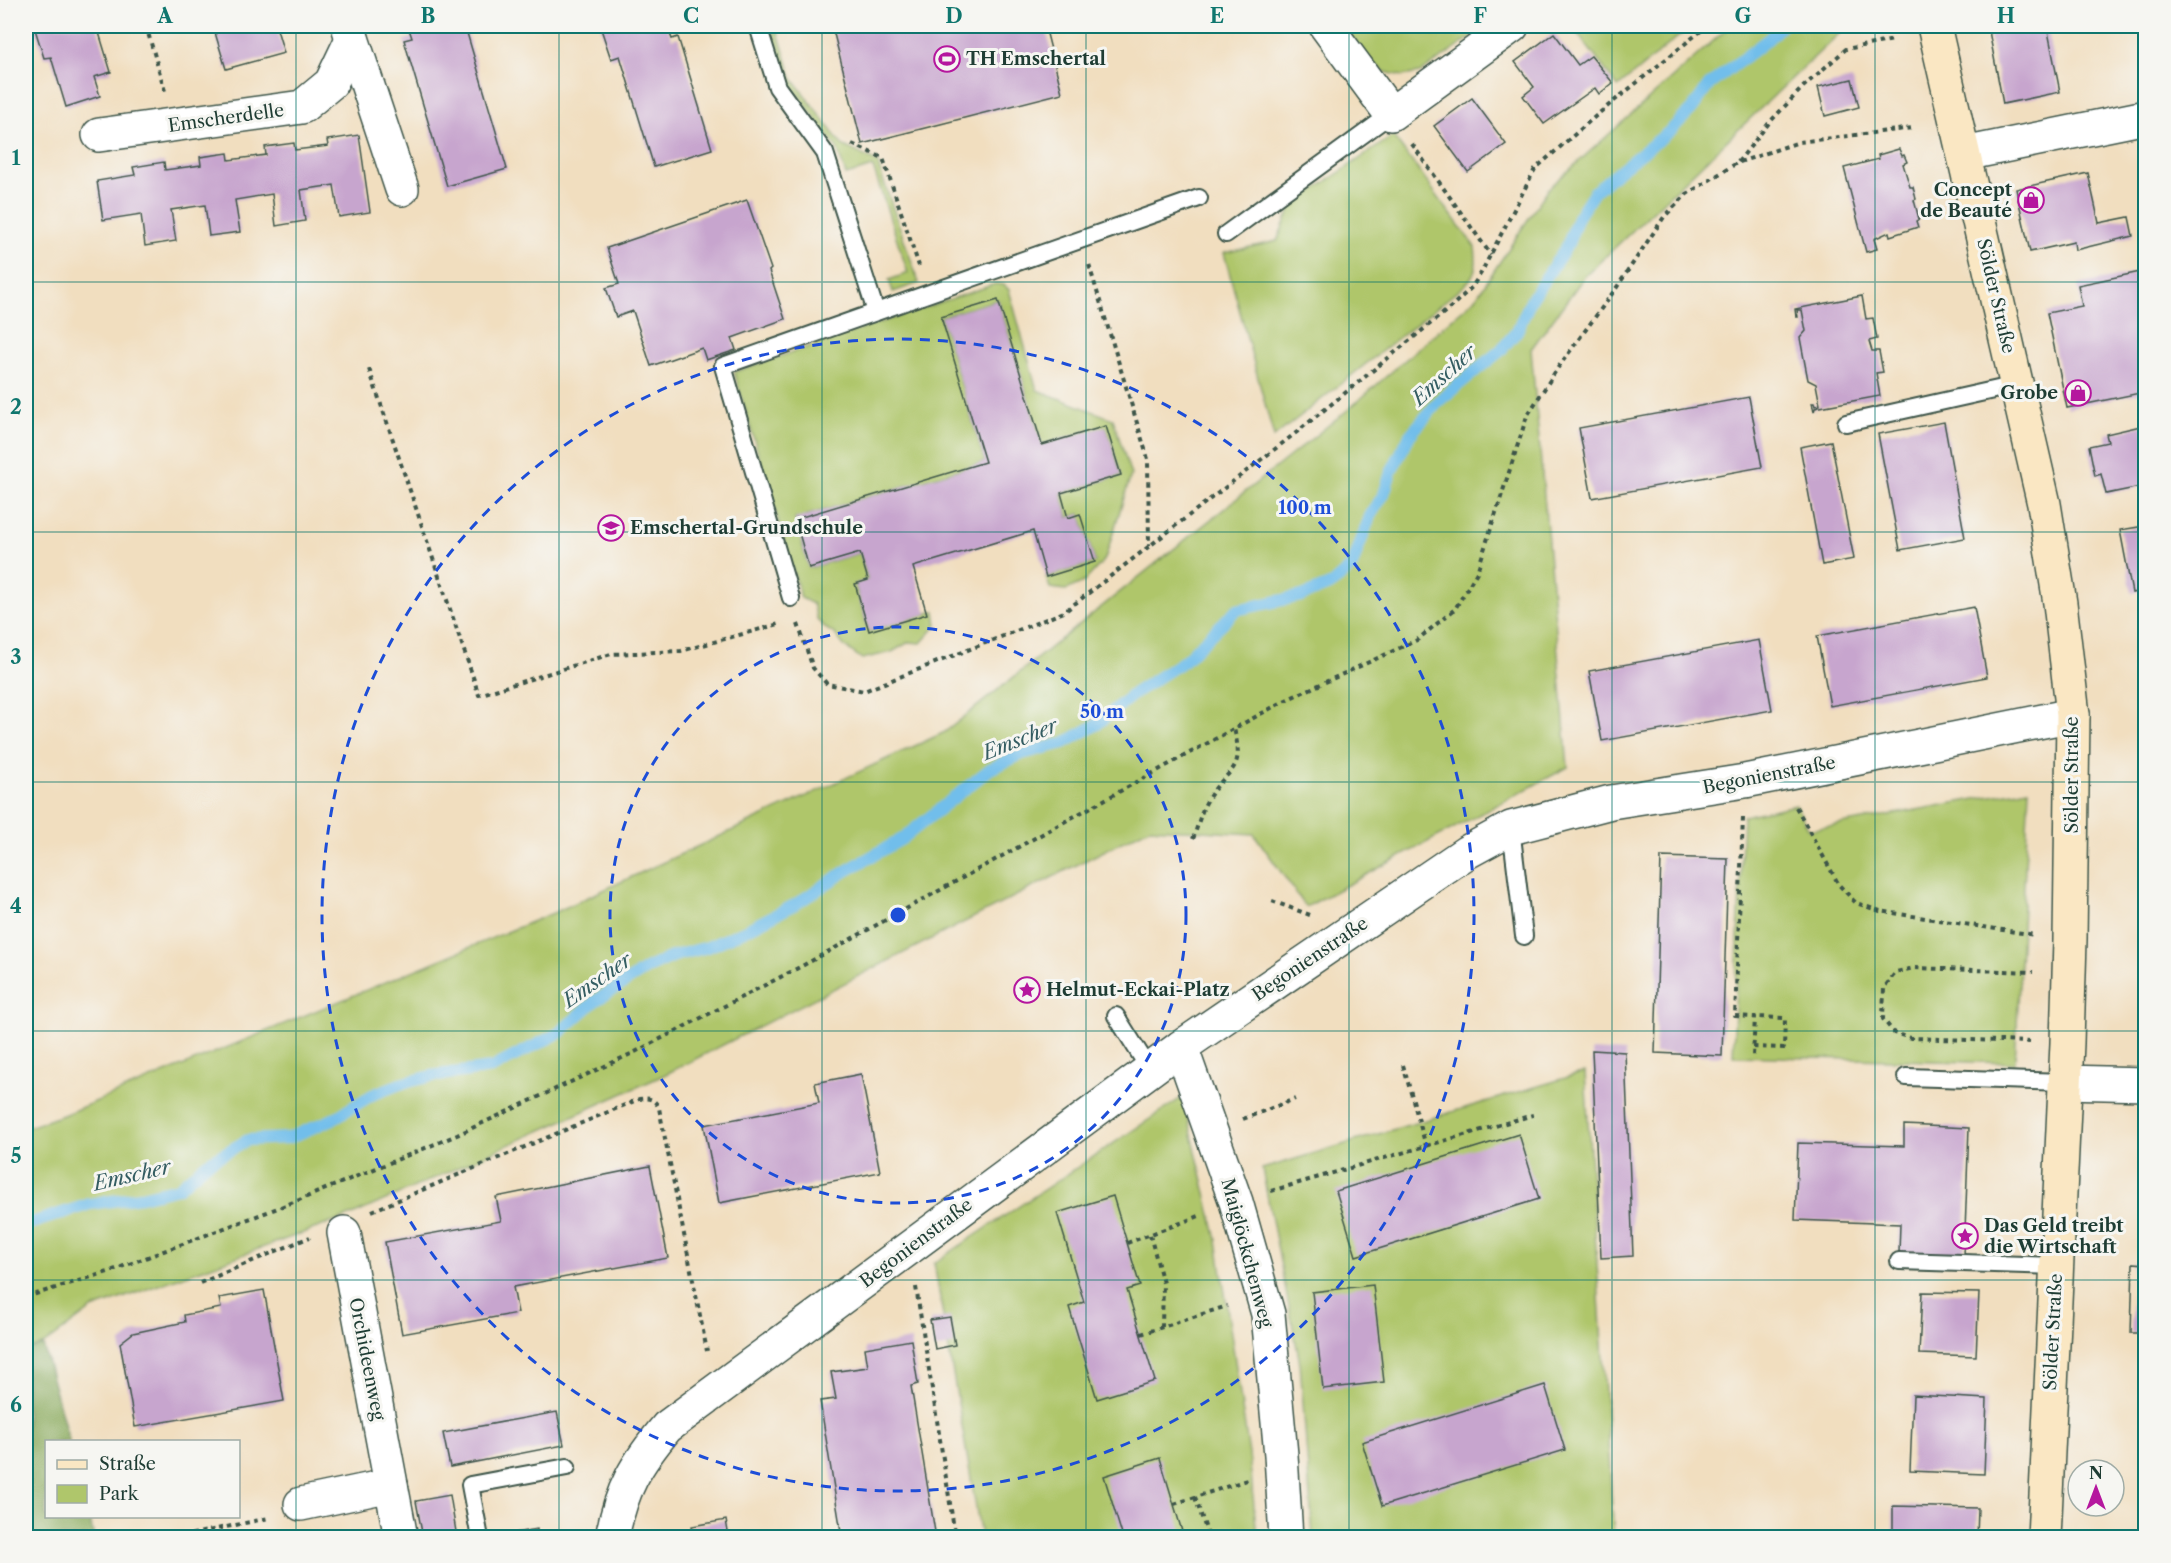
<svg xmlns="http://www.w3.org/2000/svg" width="2171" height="1563" font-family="'Libre Caslon Text',serif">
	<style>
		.green { fill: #afc66b; stroke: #678250; stroke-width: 1.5 }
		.forest { fill: #8bab5f; stroke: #55744a; stroke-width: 1.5 }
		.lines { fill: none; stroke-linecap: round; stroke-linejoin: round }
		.stream { stroke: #71beeb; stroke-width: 12 }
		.building { fill: #c7a5ce }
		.lane-casing { stroke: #3e5549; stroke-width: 20 }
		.street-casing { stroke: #3e5549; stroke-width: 36 }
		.secondary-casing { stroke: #3e5549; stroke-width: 36 }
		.path { stroke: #3e5549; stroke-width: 4; stroke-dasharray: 4.5 4.5; stroke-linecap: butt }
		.lane { stroke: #fff; stroke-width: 16 }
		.street { stroke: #fff; stroke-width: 33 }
		.secondary { stroke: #fae7c3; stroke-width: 33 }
		.grid { fill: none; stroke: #0f766e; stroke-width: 1.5; stroke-opacity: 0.55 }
		.ring { fill: none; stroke: #1d4ed8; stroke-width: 3; stroke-dasharray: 10 8 }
		.labels { text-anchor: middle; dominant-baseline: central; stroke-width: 6; stroke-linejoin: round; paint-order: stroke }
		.poi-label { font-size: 18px; font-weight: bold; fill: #1f3d34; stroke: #f6f6f2; text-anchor: start }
		.street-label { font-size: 18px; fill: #1f3d34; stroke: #f6f6f2 }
		.water-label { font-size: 20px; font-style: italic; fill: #345d62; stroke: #f6f6f2 }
		.centre { fill: #1d4ed8; stroke: #f6f6f2; stroke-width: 3 }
		.ring-label { font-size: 18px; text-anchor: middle; font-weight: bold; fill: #1d4ed8; stroke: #f6f6f2; stroke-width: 6; stroke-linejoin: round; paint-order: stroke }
		.neatline { fill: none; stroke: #0f766e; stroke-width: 2 }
		.grid-label { font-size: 20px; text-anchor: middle; font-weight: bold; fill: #0f766e }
	</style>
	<rect width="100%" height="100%" fill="#f6f6f2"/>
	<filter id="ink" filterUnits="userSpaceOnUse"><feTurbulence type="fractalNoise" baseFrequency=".0167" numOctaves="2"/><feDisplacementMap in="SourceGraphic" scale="12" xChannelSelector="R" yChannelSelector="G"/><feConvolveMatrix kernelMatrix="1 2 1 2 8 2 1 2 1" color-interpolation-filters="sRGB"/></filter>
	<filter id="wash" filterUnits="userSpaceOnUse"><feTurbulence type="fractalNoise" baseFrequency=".008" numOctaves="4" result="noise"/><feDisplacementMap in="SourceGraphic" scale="24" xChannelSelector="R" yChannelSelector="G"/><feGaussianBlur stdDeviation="1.35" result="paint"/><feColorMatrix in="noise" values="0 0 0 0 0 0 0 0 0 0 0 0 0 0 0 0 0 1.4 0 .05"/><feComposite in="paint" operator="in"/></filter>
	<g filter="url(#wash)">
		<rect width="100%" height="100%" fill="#f1debf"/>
		<g class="green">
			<path d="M771,26H776L792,78L842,145L877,162L919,283L893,292L889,280L908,273L873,167L846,175L837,148L787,80Z"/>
			<path d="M1344,26H1487L1420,73L1402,76L1385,72L1366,57Z"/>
			<path d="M1572,26H1691L1618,87Z"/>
			<path d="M1730,26H1847L1584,277L1531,349L1568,767L1306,907L1254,834L1149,828L664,1075L350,1216L92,1309L43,1345L26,1350V1128L63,1115L558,911L945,732L1350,408L1476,298L1548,189Z"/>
			<path d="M1393,136L1475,247C1477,264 1477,273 1465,285L1274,437L1224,253L1277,241L1292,205Z"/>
			<path d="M995,284L1004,285L1009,290L1037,390L1113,419L1131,475L1105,559L1084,582L1066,590L1050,588L1046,577L1095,562L1080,514L1068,518L1061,493L1121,475L1106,427L1042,445L998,300L941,317L985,462L795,519L809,568L860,553L868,580L855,584L869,631L935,611L937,625L921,643L909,642L892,652L862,659L844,646L835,634L825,628L817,619L813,604L801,598L734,372Z"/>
			<path d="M2029,789L2015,1063L1733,1056L1743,816L1796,805L1809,830Z"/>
			<path d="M1585,1072L1614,1537H1313L1300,1363L1262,1169Z"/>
			<path d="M1183,1097L1217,1240L1249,1454L1257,1537H981L934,1263Z"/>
		</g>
		<path class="forest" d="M43,1345L69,1441L46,1442V1516L89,1517L94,1537H26V1350Z"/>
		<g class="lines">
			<path class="stream" d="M26,1225L90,1204L141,1197L178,1188L207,1163L248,1140L289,1138L333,1119L372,1095L400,1084L432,1076L492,1068L559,1033L595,1001L648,968L674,956L708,947L746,930L796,904L846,871L902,839L990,769L1022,754L1064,743L1096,725L1136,692L1184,661L1236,610L1302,596L1332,584L1352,566L1370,516L1384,494L1391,472L1410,435L1440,400L1500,351L1517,331L1531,300L1568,244L1578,217L1594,192L1616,173L1670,131L1692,109L1709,85L1767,40L1781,26"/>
		</g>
		<g id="blocks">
			<g class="building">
				<path d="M34,26H97L111,72L94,77L100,96L66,107L51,57L44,58Z"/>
				<path d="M213,26H276L284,53L226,69Z"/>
				<path d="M408,26H465L507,169L447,186L404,40L412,38Z"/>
				<path d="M600,26H667L672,39L678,37L712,149L654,167L620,56L611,59Z"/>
				<path d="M832,26H1045L1062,93L862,144Z"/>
				<path d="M1988,26H2047L2060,92L2003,104Z"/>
				<path d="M1554,33L1578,65L1591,56L1613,83L1599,94L1595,88L1544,124L1523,96L1534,87L1515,62Z"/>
				<path d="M1852,79L1859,107L1825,116L1818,87Z"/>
				<path d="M1472,98L1506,144L1468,172L1434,126Z"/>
				<path d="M359,135L370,212L339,217L334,185L301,190L305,221L276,226L272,194L235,200L240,232L209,236L205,205L171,210L176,241L145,246L141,214L103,220L97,181L135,175L133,167L164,162L165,170L201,165L200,157L228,153L229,160L266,155L265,147L294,143L295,150L328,146L327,140Z"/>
				<path d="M1899,149L1902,156L1904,155L1907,162L1903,164L1910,187H1913L1916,199L1914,200L1919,219L1916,221L1918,227L1890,236L1889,232L1874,239L1877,249L1866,252L1844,168L1879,159L1878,155Z"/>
				<path d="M2088,173L2099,223L2129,217L2133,236L2075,250L2074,242L2030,252L2016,189Z"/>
				<path d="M747,200L771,269L769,271L785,319L732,338L736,350L706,360L702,348L651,366L633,311L616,317L606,288L619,284L607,248Z"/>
				<path d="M2145,271V392L2067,408L2047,313L2082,306L2078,285Z"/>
				<path d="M1862,296L1866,319L1873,318L1877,339L1869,341L1872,351H1879L1883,372L1876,373L1880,396L1815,408L1814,412L1812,403H1814L1815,406L1820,405L1816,384L1808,380L1800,338L1806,331L1802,310H1797L1798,317H1796L1795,309Z"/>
				<path d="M998,300L1042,445L1106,426L1121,475L1061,493L1068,518L1080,514L1095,562L1046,577L1033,531L913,567L927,614L869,631L855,584L868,580L860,553L809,568L795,519L985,462L941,317Z"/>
				<path d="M1749,397L1762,467L1592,498L1579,428Z"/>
				<path d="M1944,422L1965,538L1900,550L1878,434Z"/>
				<path d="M2145,425V486L2106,494L2101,474L2095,476L2089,446L2108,442L2106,434Z"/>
				<path d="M1831,441L1854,559L1822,565L1800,447Z"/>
				<path d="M2145,526V590L2132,593L2120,530Z"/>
				<path d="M1974,607L1987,677L1830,706L1817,636Z"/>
				<path d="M1759,640L1772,710L1602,741L1589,671Z"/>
				<path d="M1661,857L1728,859L1722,1056L1655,1053Z"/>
				<path d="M1592,1050L1625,1052L1633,1256L1601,1258Z"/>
				<path d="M861,1074L880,1172L719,1203L704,1125L819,1103L815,1083Z"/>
				<path d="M1904,1125L1969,1128L1964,1256L1899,1253L1900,1224L1795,1220L1798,1143L1904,1146Z"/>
				<path d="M1519,1134L1539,1199L1356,1256L1336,1191Z"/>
				<path d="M2143,1145H2145V1201L2141,1200Z"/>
				<path d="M650,1166L668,1258L513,1287L518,1313L402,1334L385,1242L501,1221L496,1197Z"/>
				<path d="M1113,1196L1140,1286L1127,1290L1155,1381L1097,1399L1069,1307L1084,1302L1057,1213Z"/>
				<path d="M2133,1263L2145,1264V1333H2131Z"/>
				<path d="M1373,1285L1384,1382L1323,1389L1312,1292Z"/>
				<path d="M264,1290L284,1401L135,1427L120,1343L133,1333L185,1322L184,1315L221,1308L219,1298Z"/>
				<path d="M1922,1292L1979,1293L1976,1356L1919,1354Z"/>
				<path d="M950,1317L955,1345L935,1349L930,1320Z"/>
				<path d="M911,1340L918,1384L911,1386L936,1538H842L820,1401L836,1399L831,1372L868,1367L865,1348Z"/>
				<path d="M1545,1385L1565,1450L1382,1506L1362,1442Z"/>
				<path d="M1913,1395L1987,1399L1984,1474L1910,1471Z"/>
				<path d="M557,1412L564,1445L450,1467L443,1433Z"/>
				<path d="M1160,1458L1184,1538H1123L1104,1476Z"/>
				<path d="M450,1495L457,1538H423L416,1501Z"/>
				<path d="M1893,1506L1978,1508L1977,1538H1893Z"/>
				<path d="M726,1520L729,1538H694L692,1526Z"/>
				<path d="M537,1529L538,1538H503L502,1535Z"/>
				<path d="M1398,1531L1399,1538H1366L1365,1536Z"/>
				<path d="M349,1534V1538H335V1536Z"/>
			</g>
		</g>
	</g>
	<g filter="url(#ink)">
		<use href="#blocks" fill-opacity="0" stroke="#3e5549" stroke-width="1.5"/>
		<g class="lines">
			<g class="lane-casing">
				<g id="lane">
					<path d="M758,26L777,87L825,153L876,312"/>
					<path d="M1226,234L1391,114"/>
					<path d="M1846,423L2016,385"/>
					<path d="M791,598L723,366L1199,198"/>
					<path d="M1511,828L1524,936"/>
					<path d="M1116,1016L1150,1070"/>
					<path d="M1906,1077L2064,1082"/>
					<path d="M1899,1261L2056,1266"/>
					<path d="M480,1538L470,1485L567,1467"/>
				</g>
			</g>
			<g class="street-casing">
				<g id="street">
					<path d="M1326,26L1391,114L1512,26"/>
					<path d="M349,29L402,189"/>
					<path d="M99,135L302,107L331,83L352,39"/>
					<path d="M1964,154L2146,117"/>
					<path d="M1181,1047L1236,1202L1268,1314L1281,1455L1286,1538"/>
					<path d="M2064,1082L2146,1084"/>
					<path d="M344,1233L401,1538"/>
					<path d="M301,1504L391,1485"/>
					<path d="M612,1538C621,1489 636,1464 667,1427L1181,1047L1467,852L1511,828L1611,802L1745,781L2073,715"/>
				</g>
			</g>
			<g class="secondary-casing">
				<path id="secondary" d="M1934,26L2044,504L2060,603L2073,715L2070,940L2067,1043L2044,1538"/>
			</g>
			<g class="path">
				<path d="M146,26L165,91"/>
				<path d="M852,144L883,158L919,266"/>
				<path d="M1412,144L1491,255"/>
				<path d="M1738,162L1769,123L1803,87L1846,49L1894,40"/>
				<path d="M1089,265L1148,459L1149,546"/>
				<path d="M369,369L479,695L611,654L681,651L779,624"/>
				<path d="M798,624L813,668L827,684L864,691L1064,612L1297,432L1451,307L1472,287L1481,273L1535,169L1598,114L1707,26"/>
				<path d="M1796,807L1839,885L1856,903L1880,911L2035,935"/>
				<path d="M1743,818L1735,1016L1755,1017L1753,1056"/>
				<path d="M1193,839C1198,826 1201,810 1208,799C1227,767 1246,774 1234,729"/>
				<path d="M1272,901L1310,915"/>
				<path d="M2030,1042L1911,1038L1894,1033L1883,1019L1884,988L1896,972L1914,968L2033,972"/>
				<path d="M1753,1047L1784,1048L1785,1018L1755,1017"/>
				<path d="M1403,1065L1426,1146"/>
				<path d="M1243,1119L1295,1099"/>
				<path d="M1271,1191L1533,1115"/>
				<path d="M372,1211L639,1099C649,1098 654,1098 659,1108L707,1351"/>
				<path d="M1150,1235L1163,1283L1162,1327"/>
				<path d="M1127,1243L1202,1215"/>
				<path d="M200,1283L310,1237"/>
				<path d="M916,1287L955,1535"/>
				<path d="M26,1297L108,1272L299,1200L457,1135L635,1052L802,966L1286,700L1417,640L1455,609L1477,572L1527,416L1557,369L1617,287L1664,217L1687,194L1737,163L1799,142L1913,128"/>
				<path d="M1141,1334L1227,1306"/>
				<path d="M1195,1497L1209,1538"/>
				<path d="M1174,1504L1247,1480"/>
				<path d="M174,1538L269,1518"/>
			</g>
			<use href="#lane" class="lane"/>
			<use href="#street" class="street"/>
			<use href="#secondary" class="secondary"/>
		</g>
	</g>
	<path class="grid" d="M296,26V1538M559,26V1538M822,26V1538M1086,26V1538M1349,26V1538M1612,26V1538M1875,26V1538M26,282H2146M26,532H2146M26,782H2146M26,1031H2146M26,1280H2146"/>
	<g class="ring">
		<circle cx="898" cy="915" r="288"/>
		<circle cx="898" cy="915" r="576"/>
	</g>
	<defs>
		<g id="stadium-ring" transform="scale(1.35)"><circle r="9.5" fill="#f6f6f2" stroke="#b5179e" stroke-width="1.5"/><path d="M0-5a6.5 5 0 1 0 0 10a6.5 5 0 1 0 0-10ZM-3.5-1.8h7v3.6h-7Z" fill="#b5179e"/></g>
		<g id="shop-ring" transform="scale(1.35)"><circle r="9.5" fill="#f6f6f2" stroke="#b5179e" stroke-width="1.5"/><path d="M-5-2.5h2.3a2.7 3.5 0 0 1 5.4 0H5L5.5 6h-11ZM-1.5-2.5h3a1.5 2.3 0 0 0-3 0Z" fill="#b5179e"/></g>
		<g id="school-ring" transform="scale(1.35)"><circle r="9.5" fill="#f6f6f2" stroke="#b5179e" stroke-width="1.5"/><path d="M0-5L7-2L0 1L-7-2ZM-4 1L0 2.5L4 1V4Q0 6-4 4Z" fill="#b5179e"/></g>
		<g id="sight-ring" transform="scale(1.35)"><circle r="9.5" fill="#f6f6f2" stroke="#b5179e" stroke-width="1.5"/><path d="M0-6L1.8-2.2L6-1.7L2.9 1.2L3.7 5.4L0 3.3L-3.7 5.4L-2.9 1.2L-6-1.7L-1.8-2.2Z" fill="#b5179e"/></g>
	</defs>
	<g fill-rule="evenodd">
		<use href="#stadium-ring" x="947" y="59"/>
		<use href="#shop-ring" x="2031" y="200"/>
		<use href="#shop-ring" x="2078" y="393"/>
		<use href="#school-ring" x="611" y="528"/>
		<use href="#sight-ring" x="1027" y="990"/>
		<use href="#sight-ring" x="1965" y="1236"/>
	</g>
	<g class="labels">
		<g class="poi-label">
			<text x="966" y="59">TH Emschertal</text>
			<text x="2012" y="190" text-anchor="end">Concept<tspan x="2012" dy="21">de Beauté</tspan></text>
			<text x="2058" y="393" text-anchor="end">Grobe</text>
			<text x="630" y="528">Emschertal-Grundschule</text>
			<text x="1046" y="990">Helmut-Eckai-Platz</text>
			<text x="1984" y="1226">Das Geld treibt<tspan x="1984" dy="21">die Wirtschaft</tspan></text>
		</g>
		<g class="street-label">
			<text transform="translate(226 118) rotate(-8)">Emscherdelle</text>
			<text transform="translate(1996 296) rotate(77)">Sölder Straße</text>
			<text transform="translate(1769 775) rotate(-11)">Begonienstraße</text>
			<text transform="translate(2072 775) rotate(-90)">Sölder Straße</text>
			<text transform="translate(1310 959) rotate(-34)">Begonienstraße</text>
			<text transform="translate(916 1243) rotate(-37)">Begonienstraße</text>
			<text transform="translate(1247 1253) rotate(75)">Maiglöckchenweg</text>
			<text transform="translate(2053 1332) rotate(-87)">Sölder Straße</text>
			<text transform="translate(367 1359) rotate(79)">Orchideenweg</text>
		</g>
		<g class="water-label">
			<text transform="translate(1444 375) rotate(-42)">Emscher</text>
			<text transform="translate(1020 739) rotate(-22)">Emscher</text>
			<text transform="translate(597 980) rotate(-35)">Emscher</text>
			<text transform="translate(132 1175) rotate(-13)">Emscher</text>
		</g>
	</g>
	<circle cx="898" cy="915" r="9" class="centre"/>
	<g class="ring-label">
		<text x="1305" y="514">100 m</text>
		<text x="1102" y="718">50 m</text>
	</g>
	<rect width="2171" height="1563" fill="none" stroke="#f6f6f2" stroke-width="66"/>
	<rect x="45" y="1440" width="195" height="78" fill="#f6f6f2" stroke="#a0aca6" stroke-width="1.5"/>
	<rect x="57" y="1460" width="30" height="9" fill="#fae7c3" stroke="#a0aca6" stroke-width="1.5"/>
	<text x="99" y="1470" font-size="18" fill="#1f3d34">Straße</text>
	<rect x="57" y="1485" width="30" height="18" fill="#afc66b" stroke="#a0aca6" stroke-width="1.5"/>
	<text x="99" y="1500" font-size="18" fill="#1f3d34">Park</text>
	<g transform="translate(2096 1488)"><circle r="28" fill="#f6f6f2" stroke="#a0aca6" stroke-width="1.5"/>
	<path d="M0-4.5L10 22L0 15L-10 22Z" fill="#b5179e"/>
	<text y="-9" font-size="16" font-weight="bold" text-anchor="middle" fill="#1f3d34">N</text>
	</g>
	<rect x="33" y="33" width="2105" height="1497" class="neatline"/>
	<g class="grid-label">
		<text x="165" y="23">A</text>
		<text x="428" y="23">B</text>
		<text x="691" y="23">C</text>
		<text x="954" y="23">D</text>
		<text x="1217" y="23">E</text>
		<text x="1480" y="23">F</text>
		<text x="1743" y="23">G</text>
		<text x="2006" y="23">H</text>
		<text x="16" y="165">1</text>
		<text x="16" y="414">2</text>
		<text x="16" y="664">3</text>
		<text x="16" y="913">4</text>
		<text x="16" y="1163">5</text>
		<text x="16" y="1412">6</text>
	</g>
</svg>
